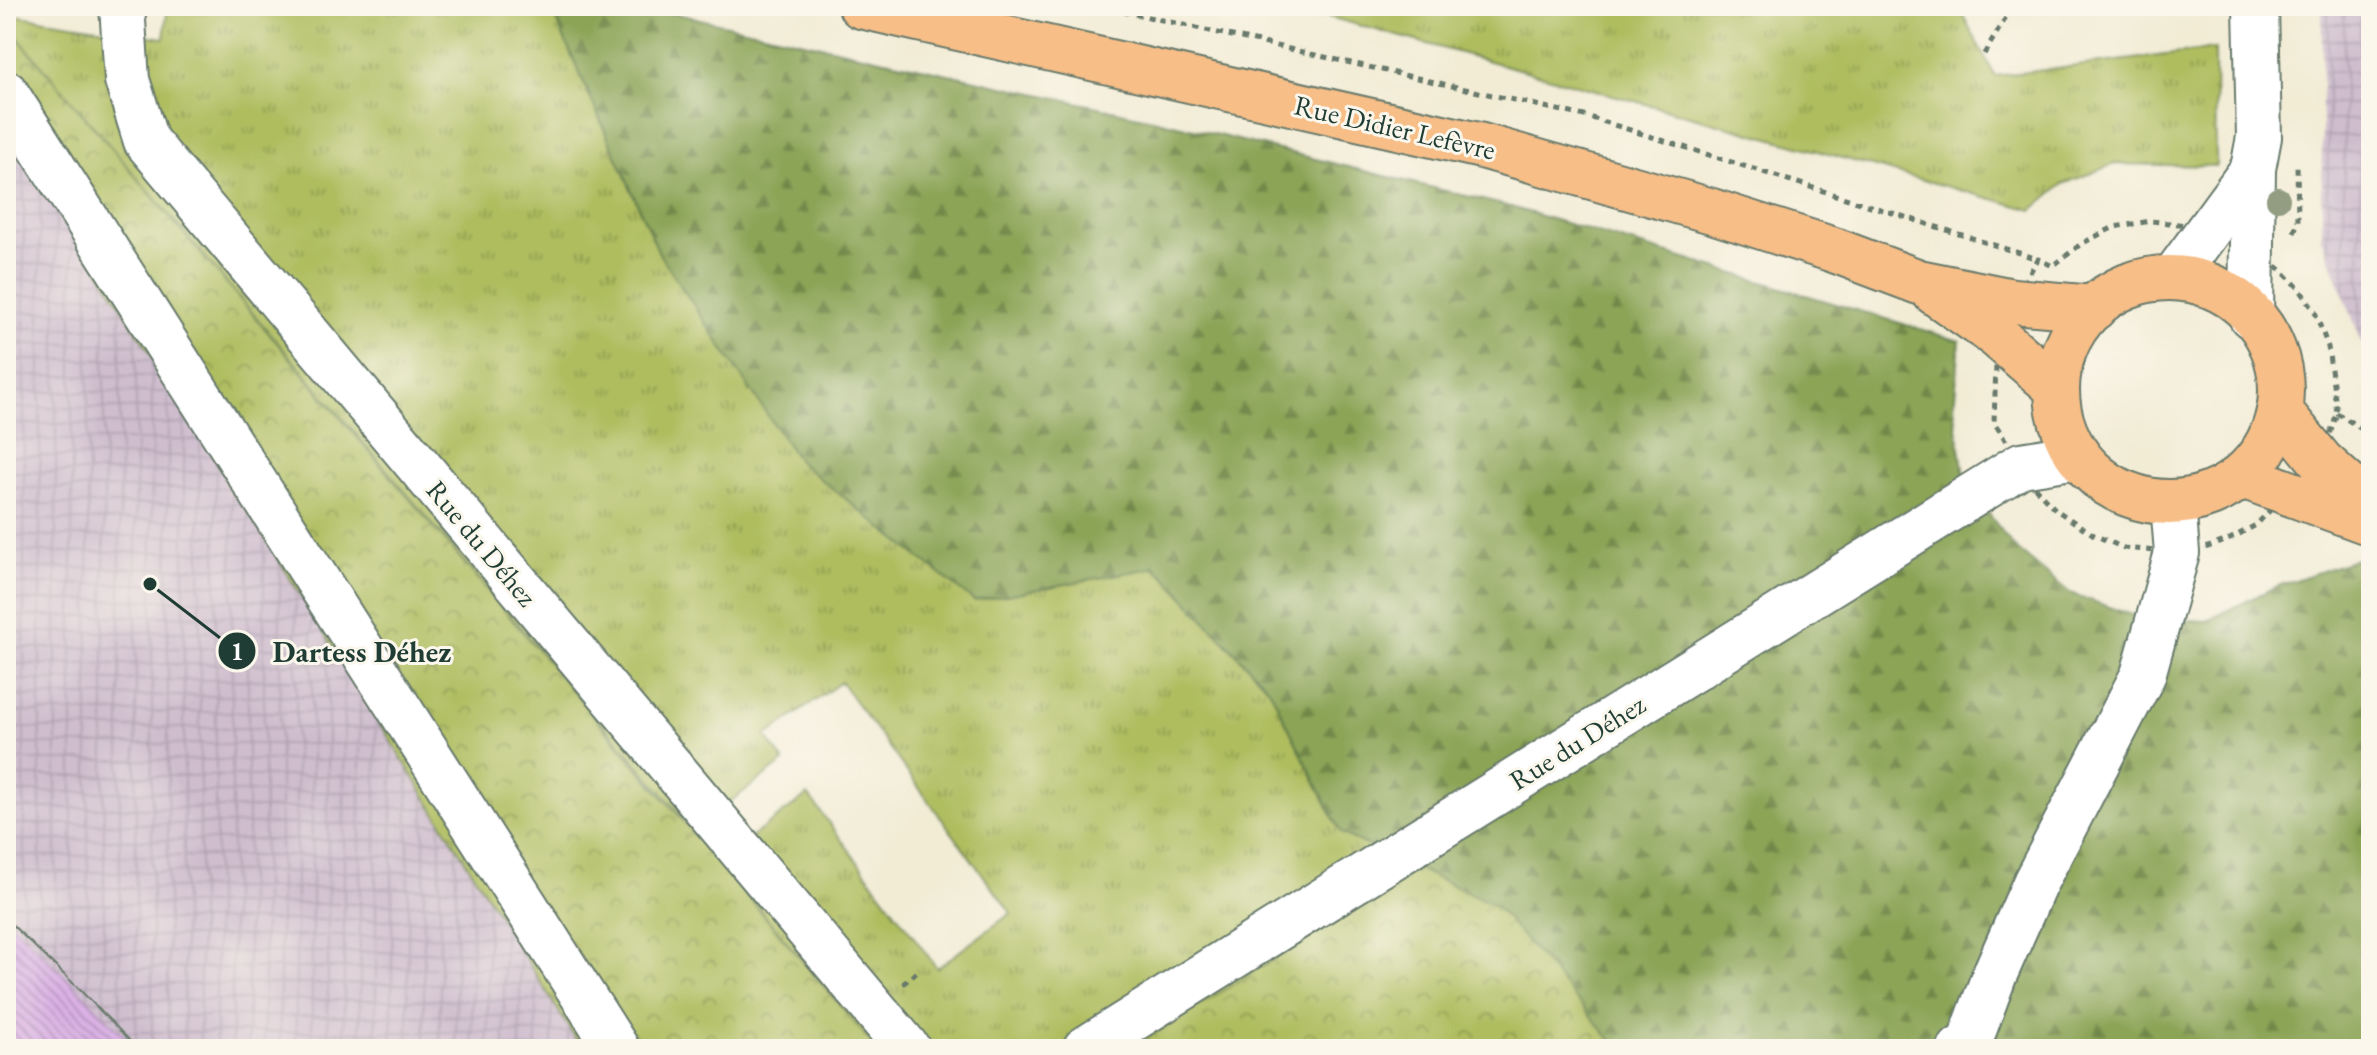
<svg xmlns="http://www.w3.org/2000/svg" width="2377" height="1055" font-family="'EB Garamond',serif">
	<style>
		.industrial { fill: url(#industrial-grid) }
		.grass { fill: url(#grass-tufts); stroke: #677d4a; stroke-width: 2 }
		.forest { fill: url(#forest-firs); stroke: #557045; stroke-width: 2 }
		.park { fill: url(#park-crowns); stroke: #677d4a; stroke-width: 2 }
		.building { fill: url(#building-back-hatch) }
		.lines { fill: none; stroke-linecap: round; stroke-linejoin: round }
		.minor-casing { stroke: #697a6c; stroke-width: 48 }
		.major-casing { stroke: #697a6c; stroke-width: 48 }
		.path { stroke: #697a6c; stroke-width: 5; stroke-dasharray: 6 6; stroke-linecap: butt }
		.minor { stroke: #fff; stroke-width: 44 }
		.major { stroke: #f7be87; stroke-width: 44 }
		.tree { fill: #929d82 }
		.labels { text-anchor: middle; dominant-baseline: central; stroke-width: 6; stroke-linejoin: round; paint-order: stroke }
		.street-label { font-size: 28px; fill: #1f3d34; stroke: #fbf7ec }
		.leader { fill: none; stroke: #1f3d34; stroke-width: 3 }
		.callout-dot { fill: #1f3d34; stroke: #fbf7ec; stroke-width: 3 }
		.mark-label { font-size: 24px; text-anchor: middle; font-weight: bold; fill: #fff }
		.callout-label { font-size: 30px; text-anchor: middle; font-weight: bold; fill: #1f3d34; stroke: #fbf7ec; stroke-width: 6; stroke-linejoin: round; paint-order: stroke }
	</style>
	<defs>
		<pattern id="industrial-grid" width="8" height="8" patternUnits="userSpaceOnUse" patternTransform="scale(2)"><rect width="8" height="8" fill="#cfbdce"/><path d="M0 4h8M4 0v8" fill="none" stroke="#b1a3b2"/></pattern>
		<pattern id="grass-tufts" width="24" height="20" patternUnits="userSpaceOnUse" patternTransform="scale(2)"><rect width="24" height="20" fill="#afbd5f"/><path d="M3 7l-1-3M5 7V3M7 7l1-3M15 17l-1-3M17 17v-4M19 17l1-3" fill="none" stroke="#8e9b4f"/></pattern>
		<pattern id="forest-firs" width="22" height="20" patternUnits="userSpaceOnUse" patternTransform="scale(2)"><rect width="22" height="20" fill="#8ba456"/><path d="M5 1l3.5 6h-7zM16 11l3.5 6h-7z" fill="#718748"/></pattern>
		<pattern id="park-crowns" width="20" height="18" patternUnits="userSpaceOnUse" patternTransform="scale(2)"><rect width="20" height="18" fill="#afbd5f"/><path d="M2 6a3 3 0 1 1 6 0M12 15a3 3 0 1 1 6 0" fill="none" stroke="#8e9b4f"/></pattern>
		<pattern id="building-back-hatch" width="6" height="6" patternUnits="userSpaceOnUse" patternTransform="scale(2)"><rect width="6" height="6" fill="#dab1e4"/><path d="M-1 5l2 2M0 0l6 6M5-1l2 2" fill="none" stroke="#b091ba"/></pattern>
	</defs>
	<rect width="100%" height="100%" fill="#fbf7ec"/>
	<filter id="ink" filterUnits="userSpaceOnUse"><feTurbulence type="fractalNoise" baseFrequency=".0125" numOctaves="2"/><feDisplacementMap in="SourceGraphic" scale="16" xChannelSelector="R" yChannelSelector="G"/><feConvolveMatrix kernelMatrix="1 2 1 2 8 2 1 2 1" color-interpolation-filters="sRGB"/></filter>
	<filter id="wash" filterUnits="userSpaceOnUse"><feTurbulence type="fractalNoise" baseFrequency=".006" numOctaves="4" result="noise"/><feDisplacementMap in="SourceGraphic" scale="32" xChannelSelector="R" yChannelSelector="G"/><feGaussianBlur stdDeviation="1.8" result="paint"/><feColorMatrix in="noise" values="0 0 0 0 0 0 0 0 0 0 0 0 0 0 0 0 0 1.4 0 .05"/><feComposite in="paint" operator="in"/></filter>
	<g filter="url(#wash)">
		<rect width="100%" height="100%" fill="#f2ecd5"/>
		<g class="industrial">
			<path d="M2322,6H2371V366L2322,238Z"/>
			<path d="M6,120L582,1049H6Z"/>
		</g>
		<g class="grass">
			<path d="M168,6H550L660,255L974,601L1156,567L1270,690L1341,833L1417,869L1130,1049H877L719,861L808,795L937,968L1011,913L841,682L766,736L784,762L693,829L6,24V14L164,38Z"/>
			<path d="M1289,6H1958L1995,76L2215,49L2216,166L2114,164L2063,184L2032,210Z"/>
		</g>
		<path class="forest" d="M550,6H641L1157,120L1511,207L1960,341L1954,407L1965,482L2012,545L2070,593L2137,617L2207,621L2275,587L2359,558L2371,566V1049H1619L1495,905L1341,833L1270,690L1156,567L974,601L799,462L660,255Z"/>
		<g class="park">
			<path d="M6,24L877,1049H582L6,120Z"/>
			<path d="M1417,869L1495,905L1619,1049H1130Z"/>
		</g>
		<g id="blocks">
			<path class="building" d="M6,919L77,987L138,1049H6Z"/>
		</g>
	</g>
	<g filter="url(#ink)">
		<use href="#blocks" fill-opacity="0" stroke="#697a6c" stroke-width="2"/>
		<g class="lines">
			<g class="minor-casing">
				<g id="minor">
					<path d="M122,6L127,80L146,141L908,1049"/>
					<path d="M6,93L617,1049"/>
					<path d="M2173,278L2253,169"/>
					<path d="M2251,316L2253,169L2259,137L2256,6"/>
					<path d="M1085,1049L2021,465L2077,456"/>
					<path d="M1960,1049L1969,1044L1994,976L2035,883L2143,675L2177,553L2173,503"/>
				</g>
			</g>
			<g class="major-casing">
				<g id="major">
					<path d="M861,6L1482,146L1712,211L1834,250L1919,282L2013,301L2094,308"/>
					<circle cx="2169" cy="390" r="112"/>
					<path d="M1934,292L1997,336L2056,387"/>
					<path d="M2280,411L2321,461L2371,506"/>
					<path d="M2243,476L2371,523"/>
				</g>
			</g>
			<g class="path">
				<path d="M1100,6L1589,117L2038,259"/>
				<path d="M1984,54L2013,6"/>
				<path d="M2218,214L2254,229L2262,255L2280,269L2299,288L2315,312L2328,347L2337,413L2321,461L2300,496L2277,503L2256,525L2230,539L2208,547L2177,553L2124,548L2094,535L2056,510L2036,489L1994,422L1997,336L2013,301L2038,259L2053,266L2081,244L2114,227L2151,221L2188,225Z"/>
				<path d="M2294,232L2298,222L2297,163"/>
				<path d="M2337,413L2371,435"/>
				<path d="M903,984L921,969"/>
			</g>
			<use href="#minor" class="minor"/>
			<use href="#major" class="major"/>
		</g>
		<circle class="tree" cx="2278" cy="199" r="12"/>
	</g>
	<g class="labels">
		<g class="street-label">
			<text transform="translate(1395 127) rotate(13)">Rue Didier Lefèvre</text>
			<text transform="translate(482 543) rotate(50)">Rue du Déhez</text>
			<text transform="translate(1577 742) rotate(-32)">Rue du Déhez</text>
		</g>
	</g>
	<path class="leader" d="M150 584L237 651"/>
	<g class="callout-dot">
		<circle cx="150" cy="584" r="8"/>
		<circle cx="237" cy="651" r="20"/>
	</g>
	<g class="mark-label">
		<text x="237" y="660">1</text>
	</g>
	<g class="callout-label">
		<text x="362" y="662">Dartess Déhez</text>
	</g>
	<rect width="2377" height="1055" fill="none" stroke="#fbf7ec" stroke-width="32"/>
</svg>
